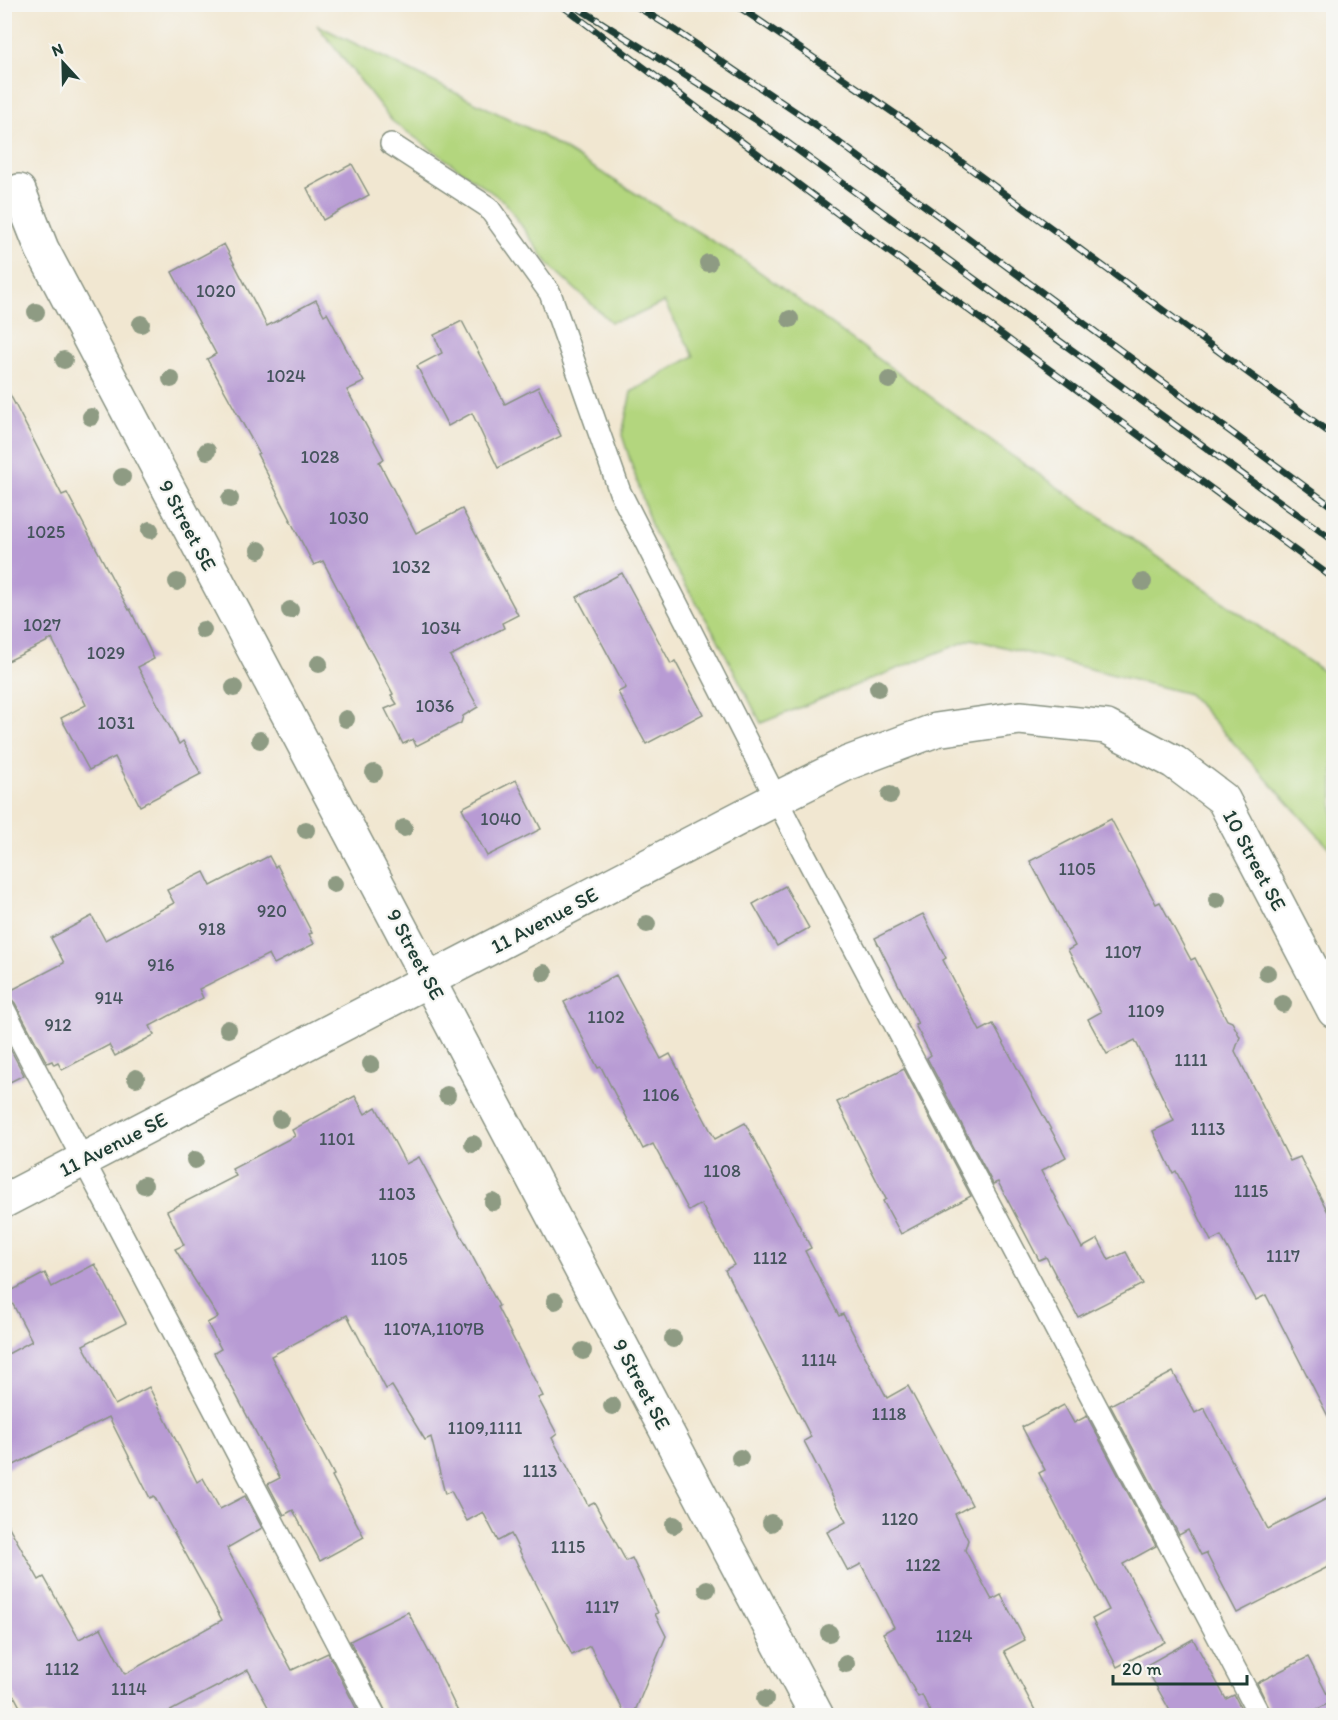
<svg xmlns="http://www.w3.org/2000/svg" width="1338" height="1720" font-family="Itim,sans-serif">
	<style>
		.green { fill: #b3d67e; stroke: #698a59; stroke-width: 1.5 }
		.building { fill: #b89bd4 }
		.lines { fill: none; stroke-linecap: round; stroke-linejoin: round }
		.lane-casing { stroke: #889282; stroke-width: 24 }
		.street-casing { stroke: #889282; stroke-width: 36 }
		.lane { stroke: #fff; stroke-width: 21 }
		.street { stroke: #fff; stroke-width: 33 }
		.rail-casing { stroke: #1f3d34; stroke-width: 7 }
		.rail { stroke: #f6f6f2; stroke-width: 4.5; stroke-dasharray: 14; stroke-linecap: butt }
		.tree { fill: #8e9b83 }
		.labels { text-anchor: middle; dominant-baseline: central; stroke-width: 4.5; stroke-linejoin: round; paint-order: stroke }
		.number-label { font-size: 18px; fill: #45545c }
		.street-label { font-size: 21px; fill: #1f3d34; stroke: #f6f6f2 }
	</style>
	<rect width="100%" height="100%" fill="#f6f6f2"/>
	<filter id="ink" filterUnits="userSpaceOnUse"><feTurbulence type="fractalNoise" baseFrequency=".0167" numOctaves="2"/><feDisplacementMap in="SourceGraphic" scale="12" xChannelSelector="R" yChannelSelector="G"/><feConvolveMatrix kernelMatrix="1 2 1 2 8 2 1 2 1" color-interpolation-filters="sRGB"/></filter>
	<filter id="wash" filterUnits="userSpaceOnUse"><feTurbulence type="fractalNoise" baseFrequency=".008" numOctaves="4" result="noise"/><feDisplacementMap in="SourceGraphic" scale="24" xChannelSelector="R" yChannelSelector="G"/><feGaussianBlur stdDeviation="1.35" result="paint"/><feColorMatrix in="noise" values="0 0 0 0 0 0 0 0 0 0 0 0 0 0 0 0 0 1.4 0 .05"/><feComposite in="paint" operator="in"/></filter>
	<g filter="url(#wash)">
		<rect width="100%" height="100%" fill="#f1e7d1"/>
		<path class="green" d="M317,25L536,132L742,259L998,446L1333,678V852L1189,694L972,639L761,723L715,634L653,531L622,435L631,392L694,356L664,302L635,316L611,322L549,265L505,202L392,121Z"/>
		<g id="blocks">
			<g class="building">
				<path d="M352,164L369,195L323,220L307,188Z"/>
				<path d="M224,244L267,326L316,300L324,315L327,313L364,382L347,390L384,459L379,462L416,533L462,509L518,615L502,623L504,628L450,656L478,707L463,716L461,723L416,746L413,739L403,744L385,709L397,704L391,695L393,694L323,561L314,565L290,520H291L257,454L259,453L207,359L216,354L172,272Z"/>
				<path d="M462,321L505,404L538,387L561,436L498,468L472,413L448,426L417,366L442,353L434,335Z"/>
				<path d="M4,383L62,495L67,493L129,610L130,609L154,659L138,667L179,744L183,741L201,774L140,806L115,757L89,770L61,718L86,705L52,639L4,663Z"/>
				<path d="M622,573L671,664L675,661L703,714L646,744L618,692L626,688L577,597Z"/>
				<path d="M516,780L541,829L487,856L462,808Z"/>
				<path d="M1111,819L1156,904L1160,902L1191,960L1195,958L1227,1020L1232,1022L1240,1037L1235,1051L1290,1161L1300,1157L1334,1224V1428L1266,1295L1256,1300L1221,1236L1211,1241L1176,1171L1173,1173L1153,1131L1174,1121L1135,1040L1107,1054L1088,1019L1101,1012L1068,950L1075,946L1030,861Z"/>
				<path d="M269,856L275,867L277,865L312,933L309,934L314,944L274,964L269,954L199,989L203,998L150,1026L154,1035L115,1056L109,1045L62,1070L58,1063L54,1065L52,1061L47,1063L15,1003L11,999L4,996V994L64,963L51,938L92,916L105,940L174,903L167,890L204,872L211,886Z"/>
				<path d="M785,886L809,928L777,946L753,904Z"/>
				<path d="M923,914L946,958L943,960L980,1031L993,1024L1066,1157L1041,1171L1082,1248L1098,1239L1109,1260L1126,1252L1143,1284L1078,1317L1046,1257L1039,1260L998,1182L993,1184L927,1058L931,1055L915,1025L918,1024L875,938Z"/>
				<path d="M616,975L661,1059L670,1054L715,1139L745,1123L811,1248L805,1251L839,1316L843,1314L887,1398L908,1386L972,1505L955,1514L968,1540L965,1550L992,1600L1001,1595L1025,1640L1004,1651L1038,1716H932L922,1695L918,1697L883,1633L894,1627L861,1564L848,1571L827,1532L846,1522L804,1441L811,1437L725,1270L734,1265L701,1204L689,1211L653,1144L643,1149L601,1067L598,1068L564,1002Z"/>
				<path d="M4,1037L24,1075L4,1085Z"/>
				<path d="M904,1069L971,1196L901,1234L883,1201L886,1199L837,1102Z"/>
				<path d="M355,1096L365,1114L376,1107L406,1164L419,1157L499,1306L497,1307L543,1396L538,1398L557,1434L552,1438L588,1505L594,1502L626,1561L632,1558L658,1613L655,1614L666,1636L633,1716H626L590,1646L572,1655L511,1534L498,1541L483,1512L467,1521L451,1491L445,1494L431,1437L425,1440L392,1386L386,1389L347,1315L271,1356L334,1475L332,1476L364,1537L320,1561L293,1510L284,1515L268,1484L280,1478L214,1353L221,1349L207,1323L218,1317L175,1249L184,1245L167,1211L236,1176L232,1169L295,1136L292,1130Z"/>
				<path d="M95,1264L126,1323L83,1345L115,1405L149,1387L197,1482L203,1478L220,1509L245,1496L262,1528L227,1548L292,1670L328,1653L360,1716H273L248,1670L161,1716H25L4,1677V1518L39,1580L44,1577L79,1639L101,1628L125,1674L222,1620L154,1496L150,1498L109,1417L4,1470V1356L32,1341L7,1293L45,1273L52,1287Z"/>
				<path d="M1173,1372L1195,1413L1204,1408L1268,1529L1334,1495V1564L1237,1613L1206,1553L1201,1555L1188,1530L1179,1535L1110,1405Z"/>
				<path d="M1064,1405L1074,1423L1087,1416L1156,1546L1123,1564L1165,1642L1117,1667L1092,1619L1109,1610L1039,1473L1045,1470L1022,1427Z"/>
				<path d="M408,1612L434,1662L460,1716H388L350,1641Z"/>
				<path d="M1193,1639L1226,1699L1234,1695L1245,1716H1173L1145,1666Z"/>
				<path d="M1308,1657L1331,1702L1305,1716H1273L1257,1683Z"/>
			</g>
		</g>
	</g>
	<g filter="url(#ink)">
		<use href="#blocks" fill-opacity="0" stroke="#889282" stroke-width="1.5"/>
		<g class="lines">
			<g class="lane-casing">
				<g id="lane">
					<path d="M391,144L488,207L550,293L620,492L802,849L1260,1716"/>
					<path d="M4,1009L375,1716"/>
				</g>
			</g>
			<g class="street-casing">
				<g id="street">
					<path d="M19,191L42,249L817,1716"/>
					<path d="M4,1201L776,799L848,763L936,730L1020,718L1107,727L1174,762L1223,799L1334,1011"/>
				</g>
			</g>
			<use href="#lane" class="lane"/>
			<use href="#street" class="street"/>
			<g class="rail-casing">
				<g id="rail">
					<path d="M560,4L807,191L1334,579"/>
					<path d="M572,4L755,119L1334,541"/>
					<path d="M633,4L675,30L818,127L1334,508"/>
					<path d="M735,4L907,122L1334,436"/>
				</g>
			</g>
			<use href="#rail" class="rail"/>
		</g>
		<g class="tree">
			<circle cx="708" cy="263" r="9"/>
			<circle cx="36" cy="312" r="9"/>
			<circle cx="790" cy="319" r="9"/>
			<circle cx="141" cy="324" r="9"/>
			<circle cx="64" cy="360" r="9"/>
			<circle cx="171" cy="379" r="9"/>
			<circle cx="889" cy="380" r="9"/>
			<circle cx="91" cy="417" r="9"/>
			<circle cx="207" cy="451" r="9"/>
			<circle cx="122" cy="477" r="9"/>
			<circle cx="230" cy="499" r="9"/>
			<circle cx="150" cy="530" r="9"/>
			<circle cx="259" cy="550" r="9"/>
			<circle cx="177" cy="582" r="9"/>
			<circle cx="1143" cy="582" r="9"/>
			<circle cx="290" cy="610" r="9"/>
			<circle cx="203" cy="630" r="9"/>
			<circle cx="319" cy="664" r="9"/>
			<circle cx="234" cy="688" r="9"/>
			<circle cx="878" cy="688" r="9"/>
			<circle cx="346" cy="719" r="9"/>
			<circle cx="260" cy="740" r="9"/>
			<circle cx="374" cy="773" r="9"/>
			<circle cx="890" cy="795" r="9"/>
			<circle cx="404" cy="828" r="9"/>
			<circle cx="306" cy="830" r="9"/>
			<circle cx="334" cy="884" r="9"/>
			<circle cx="1217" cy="900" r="9"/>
			<circle cx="647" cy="924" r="9"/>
			<circle cx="544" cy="973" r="9"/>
			<circle cx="1267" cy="973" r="9"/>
			<circle cx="1283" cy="1004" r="9"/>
			<circle cx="228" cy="1029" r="9"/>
			<circle cx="371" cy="1064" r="9"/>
			<circle cx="136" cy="1078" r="9"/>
			<circle cx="447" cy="1095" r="9"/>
			<circle cx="280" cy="1119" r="9"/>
			<circle cx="473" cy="1144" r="9"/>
			<circle cx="195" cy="1160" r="9"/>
			<circle cx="144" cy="1185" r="9"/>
			<circle cx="493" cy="1202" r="9"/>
			<circle cx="555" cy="1301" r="9"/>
			<circle cx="673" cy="1339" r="9"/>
			<circle cx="583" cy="1351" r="9"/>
			<circle cx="612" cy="1406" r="9"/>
			<circle cx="740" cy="1458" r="9"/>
			<circle cx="771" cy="1523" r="9"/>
			<circle cx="674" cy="1525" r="9"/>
			<circle cx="707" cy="1589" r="9"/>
			<circle cx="829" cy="1633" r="9"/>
			<circle cx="846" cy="1664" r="9"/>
			<circle cx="765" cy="1699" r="9"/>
		</g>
	</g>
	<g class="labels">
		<g class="number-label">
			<text x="216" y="291">1020</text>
			<text x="286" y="376">1024</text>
			<text x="320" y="457">1028</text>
			<text x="349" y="518">1030</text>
			<text x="46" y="532">1025</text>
			<text x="411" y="567">1032</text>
			<text x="42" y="625">1027</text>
			<text x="441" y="628">1034</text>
			<text x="106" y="653">1029</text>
			<text x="435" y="706">1036</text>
			<text x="116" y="723">1031</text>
			<text x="501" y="819">1040</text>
			<text x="1077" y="869">1105</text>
			<text x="272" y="911">920</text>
			<text x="212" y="929">918</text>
			<text x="1123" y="952">1107</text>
			<text x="161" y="965">916</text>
			<text x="109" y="998">914</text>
			<text x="1146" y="1011">1109</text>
			<text x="606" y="1017">1102</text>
			<text x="58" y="1025">912</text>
			<text x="1191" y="1060">1111</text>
			<text x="661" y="1095">1106</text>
			<text x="1208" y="1129">1113</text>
			<text x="337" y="1139">1101</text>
			<text x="722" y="1171">1108</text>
			<text x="1251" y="1191">1115</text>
			<text x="397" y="1194">1103</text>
			<text x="1283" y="1256">1117</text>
			<text x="770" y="1258">1112</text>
			<text x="389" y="1259">1105</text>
			<text x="434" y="1329">1107A,1107B</text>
			<text x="819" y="1360">1114</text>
			<text x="889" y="1414">1118</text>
			<text x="485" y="1428">1109,1111</text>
			<text x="540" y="1471">1113</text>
			<text x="900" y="1519">1120</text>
			<text x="568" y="1547">1115</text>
			<text x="923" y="1565">1122</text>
			<text x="602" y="1607">1117</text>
			<text x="954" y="1636">1124</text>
			<text x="62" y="1669">1112</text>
			<text x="129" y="1689">1114</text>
		</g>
		<g class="street-label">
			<text transform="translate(188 525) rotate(62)">9 Street SE</text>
			<text transform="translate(1255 860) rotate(62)">10 Street SE</text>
			<text transform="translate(544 920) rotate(-28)">11 Avenue SE</text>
			<text transform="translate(416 954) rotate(62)">9 Street SE</text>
			<text transform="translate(113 1144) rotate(-27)">11 Avenue SE</text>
			<text transform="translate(642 1384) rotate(62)">9 Street SE</text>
		</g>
	</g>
	<rect width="1338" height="1720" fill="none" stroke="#f6f6f2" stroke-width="24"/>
	<g transform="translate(63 63) rotate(338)" stroke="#f6f6f2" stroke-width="4.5" paint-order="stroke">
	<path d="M0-4.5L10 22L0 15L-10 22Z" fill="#1f3d34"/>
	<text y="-9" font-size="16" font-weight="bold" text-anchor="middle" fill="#1f3d34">N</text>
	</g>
	<path d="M1113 1675v9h134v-9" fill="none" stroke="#1f3d34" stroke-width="3"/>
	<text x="1122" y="1675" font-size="18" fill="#1f3d34" stroke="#f6f6f2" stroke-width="4.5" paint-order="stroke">20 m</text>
</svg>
